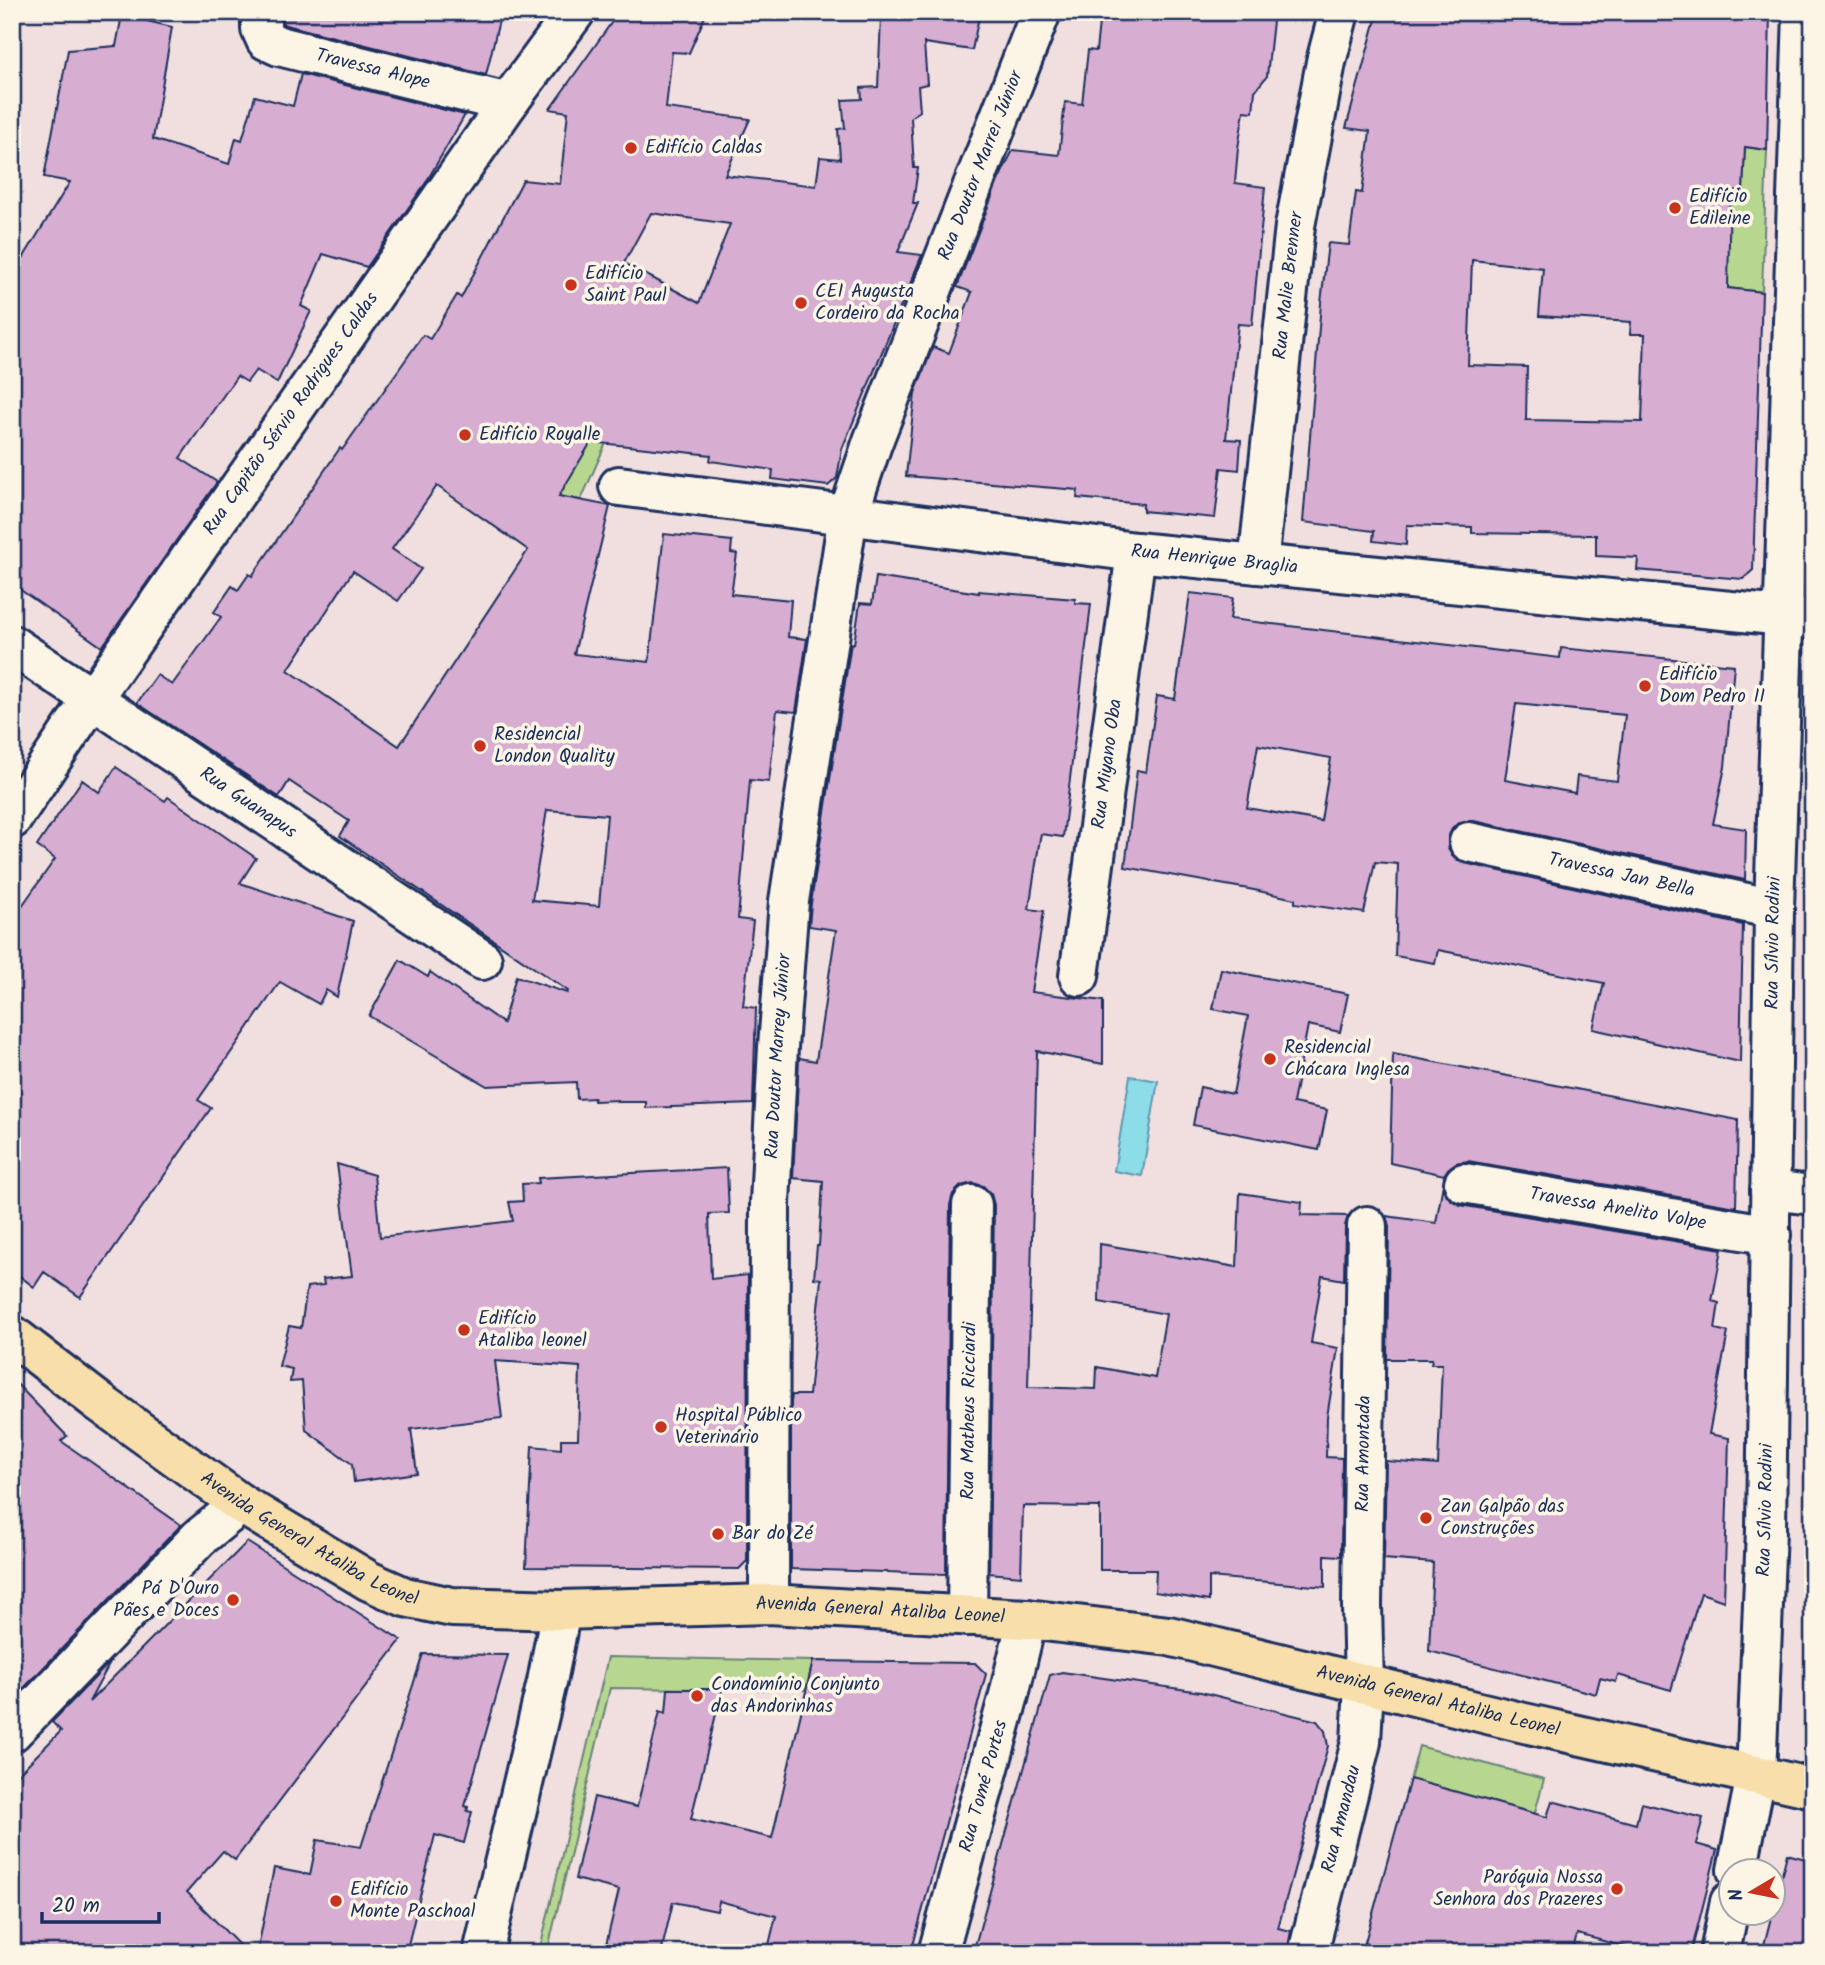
<svg xmlns="http://www.w3.org/2000/svg" width="1825" height="1965" font-family="Kalam,sans-serif">
	<style>
		.green { fill: #b7d790; stroke: #698377; stroke-width: 2 }
		.water { fill: #8ddde8; stroke: #5f97b1; stroke-width: 2 }
		.building { fill: #d7add2; stroke: #1b2f5e; stroke-width: 2; fill-rule: evenodd }
		.lines { fill: none; stroke-linecap: round; stroke-linejoin: round }
		.minor-casing { stroke: #1b2f5e; stroke-width: 44 }
		.major-casing { stroke: #1b2f5e; stroke-width: 44 }
		.minor { stroke: #fcf5e5; stroke-width: 38 }
		.major { stroke: #f8deab; stroke-width: 38 }
		.poi-dot { fill: #c8321e; stroke: #fcf5e5; stroke-width: 2.5 }
		.labels { text-anchor: middle; dominant-baseline: central; stroke-width: 7; stroke-linejoin: round; paint-order: stroke }
		.street-label { font-size: 19px; fill: #1b2f5e; stroke: #fcf5e5 }
		.poi-label { font-size: 19px; fill: #1b2f5e; stroke: #fcf5e5; text-anchor: start }
	</style>
	<rect width="100%" height="100%" fill="#f1dfdf"/>
	<filter id="ink" filterUnits="userSpaceOnUse"><feTurbulence type="fractalNoise" baseFrequency=".0143" numOctaves="2"/><feDisplacementMap in="SourceGraphic" scale="14" xChannelSelector="R" yChannelSelector="G"/><feConvolveMatrix kernelMatrix="1 2 1 2 8 2 1 2 1" color-interpolation-filters="sRGB"/></filter>
	<g filter="url(#ink)">
		<g class="green">
			<path d="M1745,147L1767,150L1762,292L1727,288L1730,190L1743,191Z"/>
			<path d="M594,437L606,443L581,500L557,496Z"/>
			<path d="M608,1657L813,1661L806,1690L610,1688L547,1953H539Z"/>
			<path d="M1419,1746L1544,1779L1534,1816L1520,1810L1410,1780Z"/>
		</g>
		<path class="water" d="M1130,1076L1158,1081L1142,1176L1114,1171Z"/>
		<g class="building">
			<path d="M283,12H501L486,75L286,25L283,24Z"/>
			<path d="M619,12H707L689,53L672,52L666,108L750,119L725,175L816,186L820,157L840,159L838,129L845,128L842,100L862,99L861,88L878,87L881,18L906,20L907,12H980L972,50L924,43L927,84L918,86L920,111L911,117L914,168H918L913,203H918L898,252L922,255L842,449L837,478L828,486L772,479L773,470L710,461L711,455L591,442L559,496L610,506L574,654L649,662L664,534L732,541L731,553L737,554L731,594L791,600L788,637L807,639L796,712L777,710L769,782L750,780L738,919L753,921L743,1006L756,1008L753,1104L646,1108V1102H617L618,1100L594,1101V1098L577,1099L576,1082L487,1086L369,1016L400,960L428,977L430,972L503,1023L516,976L567,993L568,991L340,836L349,821L289,781L279,797L137,703L157,675L172,685L221,617L214,612L232,586L238,590L249,574L252,576L340,448L342,450L423,335L430,339L457,295L461,298L523,180L560,184L568,112L550,109ZM651,213L730,224L699,303L624,263ZM437,486L528,550L399,746L288,670L353,571L398,601L421,569L392,549ZM547,810L607,815L599,906L532,900Z"/>
			<path d="M1100,12H1274L1267,76L1255,91L1253,112L1244,111L1238,148L1235,183L1265,187L1252,325L1238,324L1226,439L1241,440L1239,470L1221,468L1215,518L1143,511V504L1077,498L1078,490L906,476L915,393L933,347L949,353L972,292L957,287L998,181L1013,150L1059,155L1065,102L1082,104L1088,50L1096,51Z"/>
			<path d="M1378,12H1770L1767,150L1745,147L1743,191L1730,190L1728,288L1762,292L1753,570L1743,579L1637,570L1638,558L1596,556V535L1472,533V527L1407,525L1406,545L1373,541L1374,531L1303,522L1321,303L1328,243L1349,245L1356,192L1362,193L1370,131L1346,128ZM1472,260L1543,268L1539,316L1631,322L1630,334H1645L1642,422L1526,420L1527,367L1468,365Z"/>
			<path d="M122,15L172,27L153,139L229,164L236,138L242,140L255,96L293,106L301,74L465,115L425,184L367,267L323,254L301,306L311,311L277,383L256,370L247,382L237,376L180,458L217,482L102,647L12,584V276L70,182L44,177L68,50L116,46Z"/>
			<path d="M876,577L979,593V591L1075,599V603L1091,604L1063,837L1041,834L1040,838L1029,909L1044,911L1031,992L1103,1001V1064L1037,1051L1028,1387L1096,1389L1097,1367L1155,1378L1166,1314L1099,1302L1100,1244L1237,1267L1240,1193L1302,1202L1301,1215L1348,1216L1345,1226L1344,1280L1322,1276L1311,1343L1338,1348L1327,1417L1326,1457L1342,1458L1341,1556L1325,1555V1587L1209,1577V1601L1155,1592L1156,1570H1100V1507L1023,1506L1021,1576L989,1573L994,1205L991,1194L983,1186L973,1183L961,1186L953,1194L950,1205L946,1574L791,1569V1402L792,1395H809L821,1279L814,1278L817,1246H819L823,1181L793,1178L799,1058L816,1061L836,930L809,926L811,903L851,643L854,644L860,603L872,604Z"/>
			<path d="M1190,593L1233,598L1230,619L1560,658L1561,648L1734,665L1725,767L1713,824L1746,829L1745,880L1474,821H1463L1453,827L1448,838V849L1454,858L1464,863L1743,925L1740,1062L1593,1029L1604,983L1438,950L1435,963L1395,956L1398,864L1375,862L1364,913L1295,903V899L1254,890L1125,867L1137,770L1146,772L1157,696L1175,699ZM1516,704L1625,715L1617,781L1577,776L1575,793L1505,780ZM1258,745L1331,758L1321,821L1247,808Z"/>
			<path d="M116,767L165,801L168,797L256,858L240,883L353,921L337,997L326,990L319,1004L280,982L198,1100L211,1108L80,1297L44,1272L34,1287L12,1270V920L55,859L37,846L82,780L99,792Z"/>
			<path d="M1221,969L1348,994L1340,1032L1308,1025L1293,1103L1327,1110L1319,1150L1193,1125L1200,1087L1233,1094L1248,1016L1213,1009Z"/>
			<path d="M1393,1054L1738,1120L1736,1207L1468,1161L1456,1163L1448,1169L1444,1175L1390,1163Z"/>
			<path d="M337,1164L374,1175L380,1237L513,1221L509,1202L523,1201L522,1184L539,1183L538,1178L727,1168L729,1213L709,1214L711,1279L748,1275L747,1561L739,1569L526,1567L532,1446L561,1449V1439H578L580,1367L495,1361L502,1418L411,1429L417,1473L354,1482L352,1464L306,1430L302,1381L290,1382L292,1369L279,1366L289,1326L301,1328L307,1287L324,1285L323,1279L352,1276Z"/>
			<path d="M1443,1184L1444,1191L1450,1199L1460,1205L1722,1249L1712,1301L1719,1303L1715,1329L1728,1332L1709,1434L1729,1438L1724,1601L1701,1593L1671,1690L1618,1675L1616,1682L1600,1678L1596,1694L1429,1651L1433,1563L1384,1559L1386,1461L1438,1465L1442,1364H1431L1432,1359H1387L1389,1226L1386,1216L1436,1223Z"/>
			<path d="M12,1379L67,1436L61,1441L181,1525L21,1691L12,1682Z"/>
			<path d="M247,1542L401,1640L235,1860L223,1851L187,1892L247,1953H12V1780L61,1731L52,1722L111,1661L89,1702Z"/>
			<path d="M423,1654L508,1655L465,1806L468,1807L467,1811L472,1812L464,1843L435,1835L406,1953H257L274,1868L310,1875L317,1840L361,1847Z"/>
			<path d="M813,1661L975,1663L986,1674L911,1953H767L776,1916L719,1901L717,1911L673,1902L661,1953H604L619,1890L575,1879L594,1797L637,1807L660,1711L666,1713L668,1689H722L691,1819L772,1838Z"/>
			<path d="M1062,1672L1201,1692L1317,1721L1325,1731L1328,1746L1278,1928L1291,1931L1287,1953H973L1050,1675Z"/>
			<path d="M1410,1779L1547,1817L1552,1801L1636,1824L1641,1803L1703,1818L1696,1844L1717,1850L1691,1953H1648L1577,1934L1572,1953H1362Z"/>
			<path d="M1787,1854L1813,1861V1953H1762Z"/>
		</g>
		<g class="lines">
			<g class="minor-casing">
				<g id="minor">
					<path id="s1" d="M261,12V29L266,40L279,46L508,103"/>
					<path id="s2" d="M619,486L1136,552L1813,619"/>
					<path id="s3" d="M1258,564L1295,226L1326,62L1339,12"/>
					<path id="s4" d="M12,645L482,960"/>
					<path id="s5" d="M12,819L92,699L508,103L575,12"/>
					<path id="s6" d="M1469,842L1774,909"/>
					<path id="s7" d="M1079,976L1136,552"/>
					<path id="s8" d="M1464,1183L1771,1235"/>
					<path d="M1770,1190L1813,1195"/>
					<path id="s9" d="M769,1604L770,1203L778,1047L789,901L848,515L873,441L1041,12"/>
					<path id="s10" d="M967,1616L972,1205"/>
					<path d="M12,1732L199,1538L241,1504"/>
					<path id="s11" d="M1737,1870L1756,1776L1766,1530L1774,909L1803,12"/>
					<path d="M483,1953L547,1682L561,1610"/>
					<path id="s12" d="M938,1953L1009,1695L1027,1619"/>
					<path id="s13" d="M1308,1953L1361,1742L1364,1684L1362,1606L1367,1226"/>
					<path d="M1720,1953L1730,1902"/>
				</g>
			</g>
			<g class="major-casing">
				<g id="major">
					<path id="s14" d="M12,1335L99,1402L241,1504L369,1581L405,1597L452,1607L561,1610L769,1604L1027,1619L1169,1636L1520,1722L1813,1788"/>
				</g>
			</g>
			<use href="#minor" class="minor"/>
			<use href="#major" class="major"/>
		</g>
	</g>
	<g class="poi-dot">
		<circle cx="631" cy="148" r="7"/>
		<circle cx="1675" cy="208" r="7"/>
		<circle cx="571" cy="285" r="7"/>
		<circle cx="801" cy="303" r="7"/>
		<circle cx="465" cy="435" r="7"/>
		<circle cx="1645" cy="686" r="7"/>
		<circle cx="480" cy="746" r="7"/>
		<circle cx="1270" cy="1059" r="7"/>
		<circle cx="464" cy="1330" r="7"/>
		<circle cx="661" cy="1427" r="7"/>
		<circle cx="1426" cy="1518" r="7"/>
		<circle cx="718" cy="1534" r="7"/>
		<circle cx="233" cy="1600" r="7"/>
		<circle cx="697" cy="1696" r="7"/>
		<circle cx="1617" cy="1889" r="7"/>
		<circle cx="336" cy="1901" r="7"/>
	</g>
	<g class="labels">
		<g class="street-label">
			<text stroke="none"><textPath href="#s1" startOffset="140">Travessa Alope</textPath></text>
			<text stroke="none"><textPath href="#s9" startOffset="1468">Rua Doutor Marrei Júnior</textPath></text>
			<text stroke="none"><textPath href="#s3" startOffset="280">Rua Malie Brenner</textPath></text>
			<text stroke="none"><textPath href="#s5" startOffset="492">Rua Capitão Sérvio Rodrigues Caldas</textPath></text>
			<text stroke="none"><textPath href="#s2" startOffset="600">Rua Henrique Braglia</textPath></text>
			<text stroke="none"><textPath href="#s7" startOffset="214">Rua Miyano Oba</textPath></text>
			<text stroke="none"><textPath href="#s4" startOffset="284">Rua Guanapus</textPath></text>
			<text stroke="none"><textPath href="#s6" startOffset="156">Travessa Jan Bella</textPath></text>
			<text stroke="none"><textPath href="#s11" startOffset="929">Rua Sílvio Rodini</textPath></text>
			<text stroke="none"><textPath href="#s9" startOffset="548">Rua Doutor Marrey Júnior</textPath></text>
			<text stroke="none"><textPath href="#s8" startOffset="156">Travessa Anelito Volpe</textPath></text>
			<text stroke="none"><textPath href="#s10" startOffset="205">Rua Matheus Ricciardi</textPath></text>
			<text stroke="none"><textPath href="#s13" startOffset="506">Rua Amontada</textPath></text>
			<text stroke="none"><textPath href="#s11" startOffset="362">Rua Sílvio Rodini</textPath></text>
			<text stroke="none"><textPath href="#s14" startOffset="362">Avenida General Ataliba Leonel</textPath></text>
			<text stroke="none"><textPath href="#s14" startOffset="950">Avenida General Ataliba Leonel</textPath></text>
			<text stroke="none"><textPath href="#s14" startOffset="1517">Avenida General Ataliba Leonel</textPath></text>
			<text stroke="none"><textPath href="#s12" startOffset="173">Rua Tomé Portes</textPath></text>
			<text stroke="none"><textPath href="#s13" startOffset="138">Rua Amandau</textPath></text>
		</g>
		<g class="poi-label">
			<text x="645" y="148">Edifício Caldas</text>
			<text x="1689" y="197">Edifício<tspan x="1689" dy="22">Edileine</tspan></text>
			<text x="585" y="274">Edifício<tspan x="585" dy="22">Saint Paul</tspan></text>
			<text x="815" y="292">CEI Augusta<tspan x="815" dy="22">Cordeiro da Rocha</tspan></text>
			<text x="479" y="435">Edifício Royalle</text>
			<text x="1659" y="675">Edifício<tspan x="1659" dy="22">Dom Pedro II</tspan></text>
			<text x="494" y="735">Residencial<tspan x="494" dy="22">London Quality</tspan></text>
			<text x="1284" y="1048">Residencial<tspan x="1284" dy="22">Chácara Inglesa</tspan></text>
			<text x="478" y="1319">Edifício<tspan x="478" dy="22">Ataliba leonel</tspan></text>
			<text x="675" y="1416">Hospital Público<tspan x="675" dy="22">Veterinário</tspan></text>
			<text x="1440" y="1507">Zan Galpão das<tspan x="1440" dy="22">Construções</tspan></text>
			<text x="732" y="1534">Bar do Zé</text>
			<text x="219" y="1589" text-anchor="end">Pá D'Ouro<tspan x="219" dy="22">Pães e Doces</tspan></text>
			<text x="711" y="1685">Condomínio Conjunto<tspan x="711" dy="22">das Andorinhas</tspan></text>
			<text x="1603" y="1878" text-anchor="end">Paróquia Nossa<tspan x="1603" dy="22">Senhora dos Prazeres</tspan></text>
			<text x="350" y="1890">Edifício<tspan x="350" dy="22">Monte Paschoal</tspan></text>
		</g>
	</g>
	<rect width="1825" height="1965" fill="none" stroke="#fcf5e5" stroke-width="42"/>
	<rect x="21" y="21" width="1783" height="1923" fill="none" stroke="#1b2f5e" stroke-width="2.5" filter="url(#ink)"/>
	<g transform="translate(1752 1892) rotate(260)"><circle r="33" fill="#fcf5e5" stroke="#a2a6af" stroke-width="2"/>
	<path d="M0-5L12 26L0 18L-12 26Z" fill="#c8321e"/>
	<text y="-10" font-size="19" font-weight="bold" text-anchor="middle" fill="#1b2f5e">N</text>
	</g>
	<path d="M42 1912v10h117v-10" fill="none" stroke="#1b2f5e" stroke-width="3.5"/>
	<text x="52" y="1912" font-size="21" fill="#1b2f5e" stroke="#fcf5e5" stroke-width="5" paint-order="stroke">20 m</text>
</svg>
